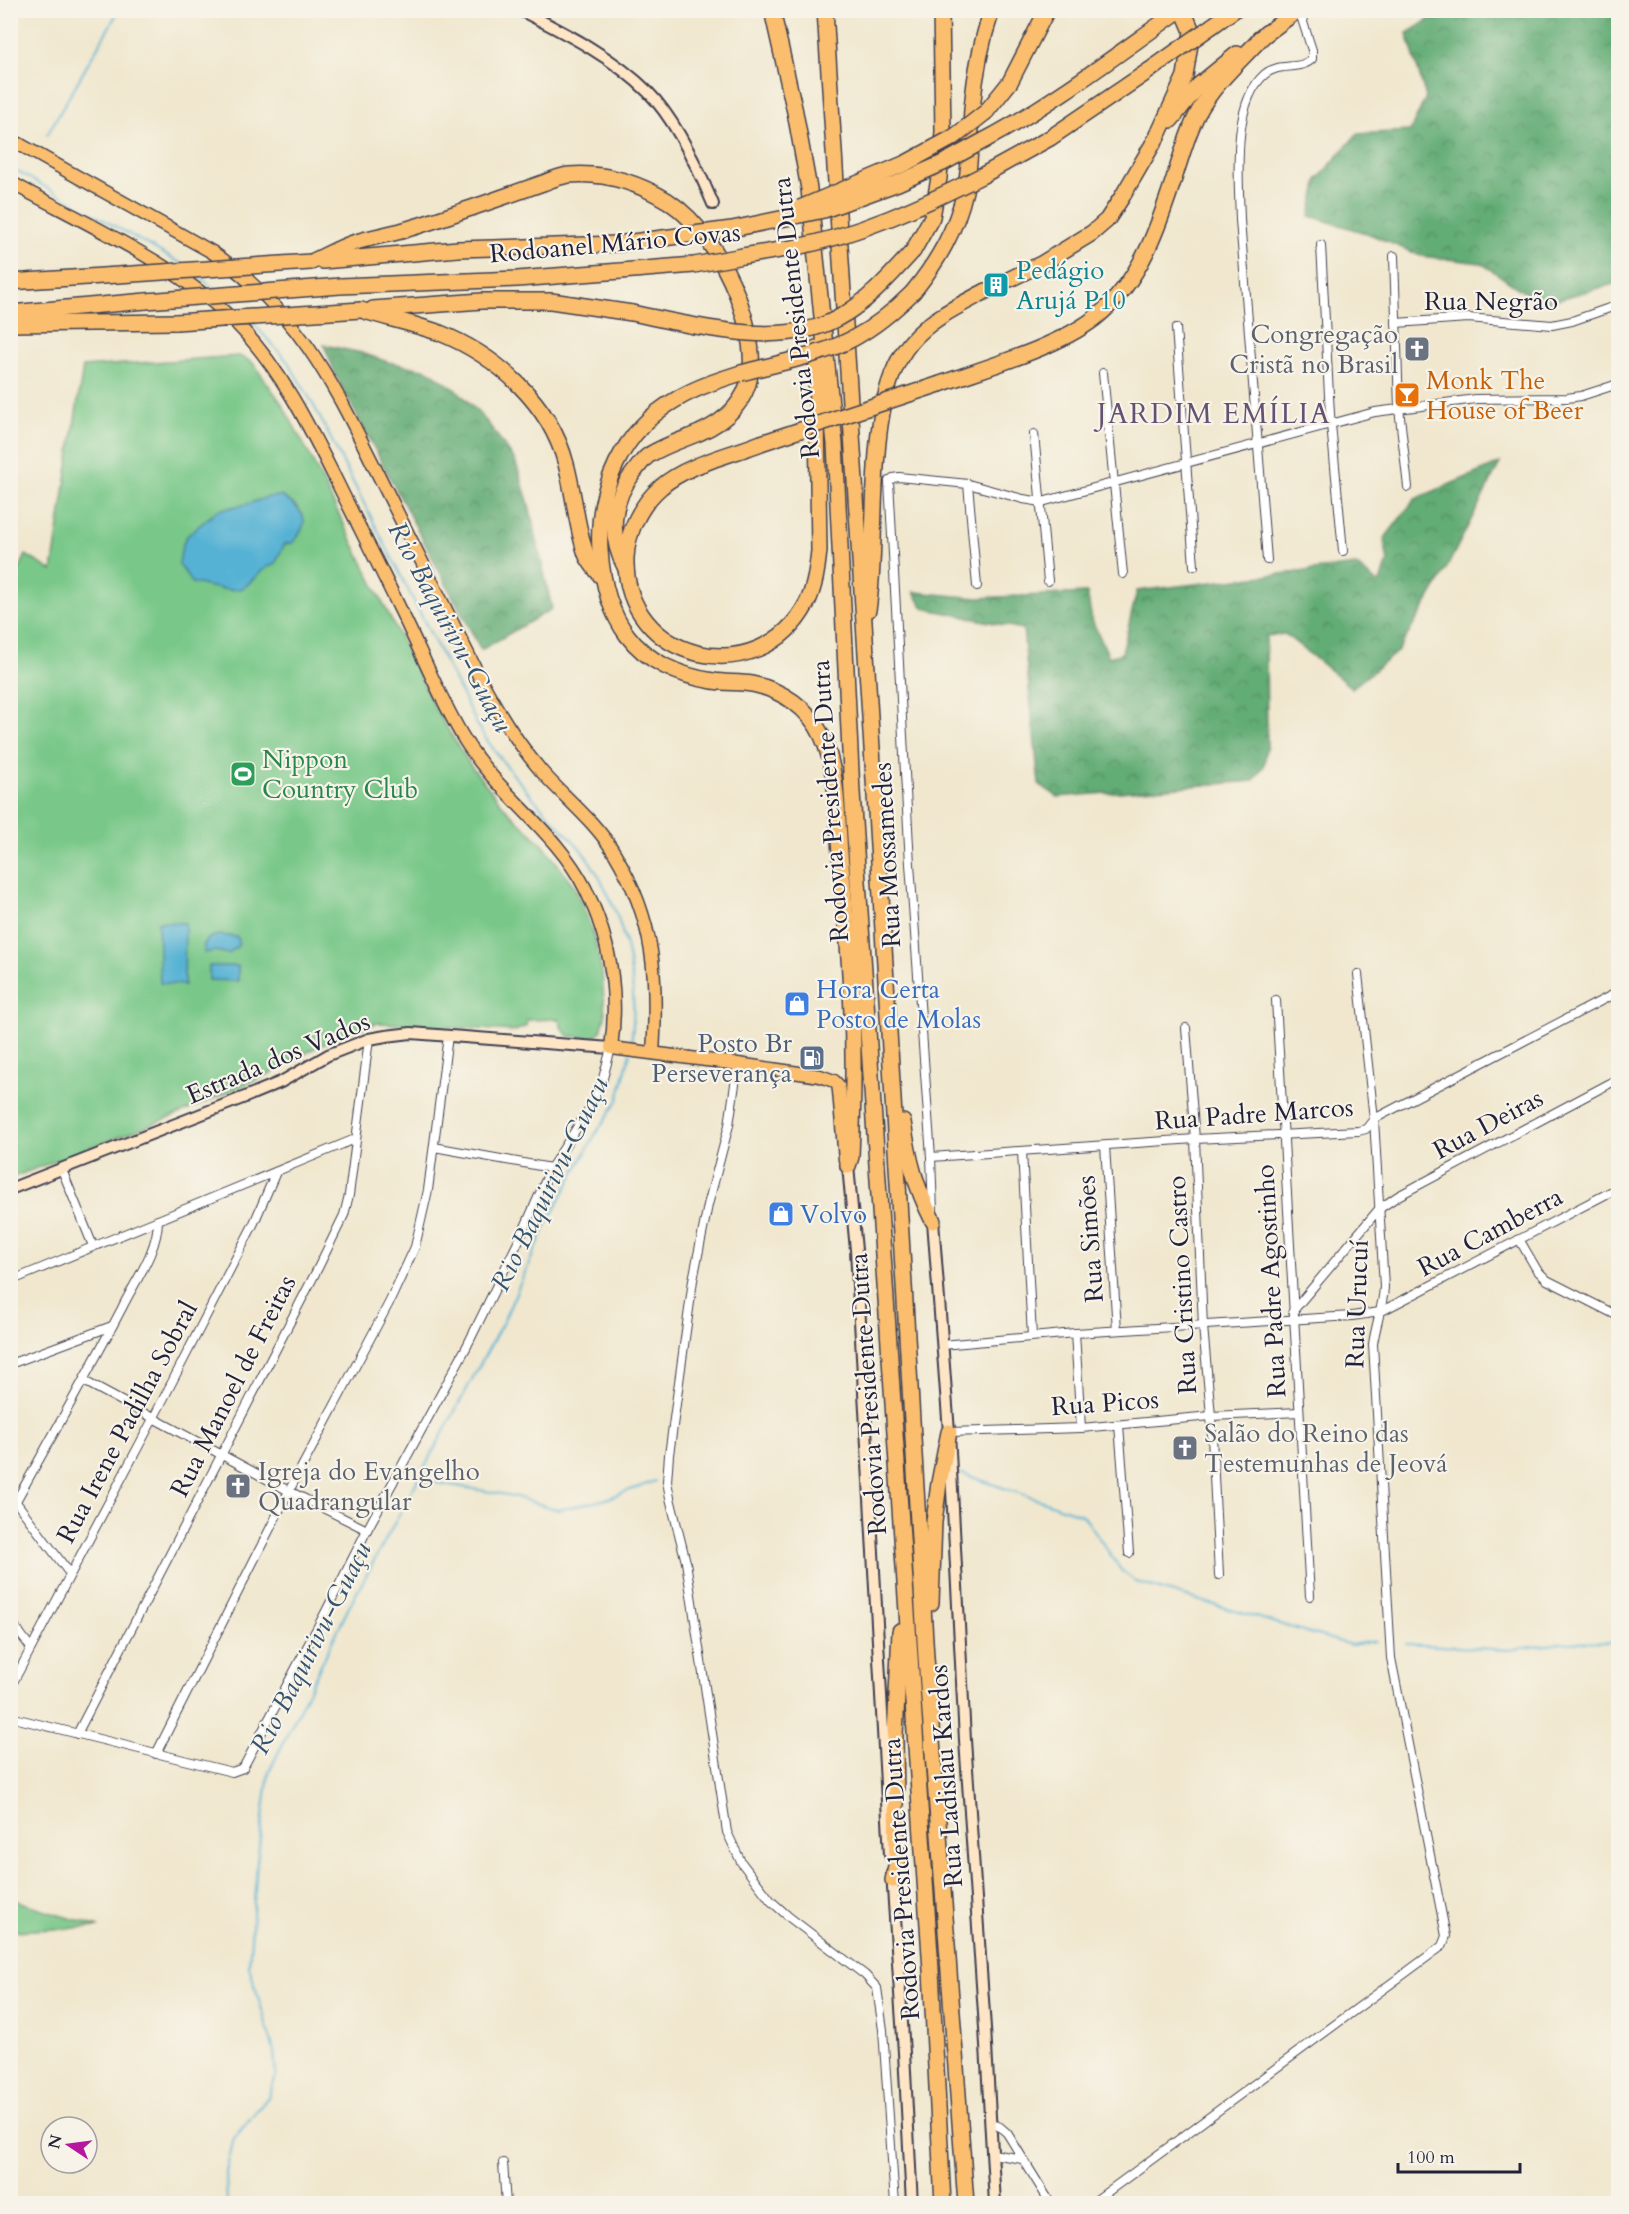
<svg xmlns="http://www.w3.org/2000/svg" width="1629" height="2214" font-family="Cardo,serif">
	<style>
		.green { fill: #79c889; stroke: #4e7562; stroke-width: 1.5 }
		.forest { fill: url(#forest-crowns); stroke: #426758; stroke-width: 1.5 }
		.water { fill: #56b2d4; stroke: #3c6a88; stroke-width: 1.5 }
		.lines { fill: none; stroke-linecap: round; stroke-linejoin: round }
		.stream { stroke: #56b2d4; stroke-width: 2 }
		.highway-tunnel { stroke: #c7c0b1; stroke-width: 15; stroke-dasharray: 15 8; stroke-linecap: butt }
		.street-casing { stroke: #414051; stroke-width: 10 }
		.secondary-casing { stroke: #414051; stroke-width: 14 }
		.primary-casing { stroke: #414051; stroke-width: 15 }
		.highway-casing { stroke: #414051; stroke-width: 18 }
		.street { stroke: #fff; stroke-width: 8 }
		.secondary { stroke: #fde5c5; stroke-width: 10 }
		.primary { stroke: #fabe6e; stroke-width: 12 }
		.highway { stroke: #fabe6e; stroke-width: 15 }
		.highway-bridge-casing { stroke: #414051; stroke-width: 18; stroke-linecap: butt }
		.highway-bridge { stroke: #fabe6e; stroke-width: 15 }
		.labels { text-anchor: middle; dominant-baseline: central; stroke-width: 4.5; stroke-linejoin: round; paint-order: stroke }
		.street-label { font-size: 26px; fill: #22223b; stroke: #f7f3e8 }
		.culture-label { font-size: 26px; fill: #0d838f; stroke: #f7f3e8; text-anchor: start }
		.worship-label { font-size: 26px; fill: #5b616d; stroke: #f7f3e8; text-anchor: start }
		.food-label { font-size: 26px; fill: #c56008; stroke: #f7f3e8; text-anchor: start }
		.leisure-label { font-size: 26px; fill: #27864d; stroke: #f7f3e8; text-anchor: start }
		.shop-label { font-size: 26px; fill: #366cbe; stroke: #f7f3e8; text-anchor: start }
		.service-label { font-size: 26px; fill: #4e5e75; stroke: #f7f3e8; text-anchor: end }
		.water-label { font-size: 27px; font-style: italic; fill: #345471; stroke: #f7f3e8 }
		.quarter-label { font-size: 28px; letter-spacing: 1.5px; fill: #635271; stroke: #f7f3e8 }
	</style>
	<defs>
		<pattern id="forest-crowns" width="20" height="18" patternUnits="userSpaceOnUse" patternTransform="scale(1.5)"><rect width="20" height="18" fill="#62ac75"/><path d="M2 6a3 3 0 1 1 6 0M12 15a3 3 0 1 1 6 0" fill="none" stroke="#508c61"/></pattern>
	</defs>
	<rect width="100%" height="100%" fill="#f7f3e8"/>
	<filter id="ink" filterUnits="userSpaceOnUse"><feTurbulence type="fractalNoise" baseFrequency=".0167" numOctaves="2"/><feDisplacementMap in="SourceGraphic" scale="12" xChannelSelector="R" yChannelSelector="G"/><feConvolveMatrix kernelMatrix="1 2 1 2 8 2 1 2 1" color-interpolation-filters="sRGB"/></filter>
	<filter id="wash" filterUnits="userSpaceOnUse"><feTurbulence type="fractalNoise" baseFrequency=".008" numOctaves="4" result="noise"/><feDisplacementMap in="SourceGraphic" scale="24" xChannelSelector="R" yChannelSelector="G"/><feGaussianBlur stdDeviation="1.35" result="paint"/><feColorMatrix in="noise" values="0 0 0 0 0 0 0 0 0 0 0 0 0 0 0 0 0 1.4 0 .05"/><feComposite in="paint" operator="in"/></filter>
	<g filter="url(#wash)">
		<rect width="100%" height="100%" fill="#f0e7ce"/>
		<g class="green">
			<path d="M239,356L252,362L282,404L309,454L437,712L470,765L505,808L544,846L574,886L592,929L602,972L605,1016L601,1031L592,1038L568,1036L561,1027L560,1019L527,1020L526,1026L515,1031L378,1023L349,1032L313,1049L271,1073L179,1114L11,1178V588L26,555L52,571L83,367Z"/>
			<path d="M10,1898L36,1908L99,1927L11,1931Z"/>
		</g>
		<g class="forest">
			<path d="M1443,11H1618V283L1541,304L1481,263L1421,256L1372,235L1310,216L1318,179L1357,134L1410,131L1426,97L1407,33Z"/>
			<path d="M324,345L362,353L388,362L428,370L459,392L487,422L515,460L528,501L552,609L481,650L336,376Z"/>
			<path d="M1500,463L1440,581L1398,651L1352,688L1285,634L1266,636L1267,747L1264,766L1253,781L1058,797L1039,784L1023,629L923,608L914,592L977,598L1087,593L1092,620L1109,657L1122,653L1137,591L1356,565L1379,584L1388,562L1384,539L1415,499Z"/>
		</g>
		<g class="water">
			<path d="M281,496C304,510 313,521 292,543L285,544C280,551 279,558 274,565C261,567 255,580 244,587C230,594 206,585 192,583L179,564L182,546L187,536L218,510L248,504L268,497Z"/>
			<path d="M158,922L185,923L184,985L160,983Z"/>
			<path d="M219,935L237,937L239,940L238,946L228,954L215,951L204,953V944L209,938Z"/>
			<path d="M209,966H238V981L209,980Z"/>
		</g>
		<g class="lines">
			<g class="stream">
				<path d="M47,135L119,10"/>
				<path d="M10,167L182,264"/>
				<path d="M198,276L215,289"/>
				<path d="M229,301L240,311"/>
				<path d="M253,323L288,362L313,404L480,730C500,760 522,786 546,812C559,827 575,841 586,856C624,910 640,980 631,1045"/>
				<path d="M960,1473L1083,1515L1121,1570L1136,1582L1351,1645L1376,1641"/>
				<path d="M417,1479L513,1496L558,1510L603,1500L655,1481"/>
				<path d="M1406,1644L1508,1650L1563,1643L1618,1642"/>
				<path d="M227,2204L226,2172L234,2138L269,2096L276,2076L274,2051L249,1966L257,1862L269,1772L348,1609L503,1322L548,1221L595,1135L618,1100L630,1053"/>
			</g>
		</g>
	</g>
	<g filter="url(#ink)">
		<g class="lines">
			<path class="highway-tunnel" d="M986,291L1010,279"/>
			<g class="street-casing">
				<g id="street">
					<path d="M1321,245L1330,414L1343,551"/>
					<path d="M1394,256L1399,408L1408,487"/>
					<path d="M1396,323L1468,318L1552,325L1572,321L1618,305"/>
					<path d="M1176,328L1194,566"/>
					<path d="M1103,373L1123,574"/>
					<path d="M1034,434L1048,581"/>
					<path d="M968,484L977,586"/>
					<path d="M1267,560L1240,220C1239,179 1231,103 1265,74C1279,62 1300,71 1312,59V50L1299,10"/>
					<path d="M1276,1000L1310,1596"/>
					<path d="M1186,1028L1195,1139L1203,1326L1211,1416L1219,1575"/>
					<path d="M738,1064L729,1125L708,1205L693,1280L669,1455L667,1481L670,1498L686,1562L727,1832L741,1862L771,1901L789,1917L865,1975L877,1988L883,2030L895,2204"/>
					<path d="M1105,1146L1117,1330"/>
					<path d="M434,1147L551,1168"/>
					<path d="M1022,1151L1032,1336"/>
					<path d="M931,1157L1195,1139L1358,1131L1366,1129L1374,1119L1618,992"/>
					<path d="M62,1170L93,1246"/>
					<path d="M933,1212L931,1157L910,864L889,481L893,478L899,477L968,484L1023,499L1042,502L1375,412L1476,399L1567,398L1581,396L1618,384"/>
					<path d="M1519,1239L1537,1270L1547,1280L1618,1316"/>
					<path d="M10,1281L355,1139"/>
					<path d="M1293,1311L1379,1209L1398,1196L1618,1079"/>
					<path d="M1075,1333L1081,1428"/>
					<path d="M942,1345L1075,1333L1352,1316L1380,1312L1618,1188"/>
					<path d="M10,1364L112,1326"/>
					<path d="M84,1381L289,1491L367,1530"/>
					<path d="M1119,1425L1129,1553"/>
					<path d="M949,1432L1081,1428L1211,1416L1299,1412"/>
					<path d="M10,1494L70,1574"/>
					<path d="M16,1501C52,1437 88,1373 122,1308C135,1281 158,1251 158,1220"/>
					<path d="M10,1620L31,1648"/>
					<path d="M10,1688L153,1419L254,1223L276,1172"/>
					<path d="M10,1717L232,1772L243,1768L326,1611L367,1530L467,1346L521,1236L551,1168L591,1106L602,1082L611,1048"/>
					<path d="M77,1734L319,1266L344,1215L349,1195L369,1039"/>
					<path d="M156,1754L289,1491L389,1303L415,1247L428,1190L448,1036"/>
					<path d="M991,2123L1000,2127L1007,2133L1051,2204"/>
					<path d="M993,2154L1022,2159"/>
					<path d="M503,2163L506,2204"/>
					<path d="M1091,2204L1438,1949L1442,1946L1446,1936L1391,1658L1373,1344C1376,1324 1383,1306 1384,1287L1374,1119L1358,974"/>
				</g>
			</g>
			<g class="secondary-casing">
				<g id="secondary">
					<path d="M520,10C565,33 612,56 648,92C676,120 698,168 713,204"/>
					<path d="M848,1166L856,1250L890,1855"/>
					<path d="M10,1189L245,1097L281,1082L328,1055L369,1039L386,1036L411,1033L611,1048"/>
					<path d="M933,1221L949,1432L965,1740L985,2028L995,2204"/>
					<path d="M892,1873L904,2053L912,2204"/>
				</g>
			</g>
			<g class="primary-casing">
				<g id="primary">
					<path d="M10,139L212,252C307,318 337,393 387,492C419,556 451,620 483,684C500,715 519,745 542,772C566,799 596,822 615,854C655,921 658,978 653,1053"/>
					<path d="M10,182C84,223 180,265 239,326C281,369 309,426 336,480C357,523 379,565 400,609C422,653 440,700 466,742C500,796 556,831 585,888C610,938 619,992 611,1048L738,1064L820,1076L834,1081L838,1085L839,1091L845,1160"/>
				</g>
			</g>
			<g class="highway-casing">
				<g id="highway">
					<path d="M772,10L795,112L809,189L835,444L852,792L931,1970L943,2204"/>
					<path d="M825,10L875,795L926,1657L966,2204"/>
					<path d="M1212,26L1234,10"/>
					<path d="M1259,39L1298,10"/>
					<path d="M986,112L1010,82L1047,10"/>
					<path d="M1171,120L1199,85L1237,54"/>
					<path d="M985,140C1054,103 1116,55 1180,10"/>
					<path d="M983,175L1050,138L1150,70"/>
					<path d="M913,251L932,217L939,178L943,132L941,10"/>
					<path d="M743,256L792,248"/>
					<path d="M323,261L458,249L617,244"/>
					<path d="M311,262C325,256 338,248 353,243C368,238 385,235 401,231C429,223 456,213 483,204C503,197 523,190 543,183C551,180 560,176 569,175C605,172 637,182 668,201C700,222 723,260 737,295C758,352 764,404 699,433C682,440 665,445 649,455C643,459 639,466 634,472C611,501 608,536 626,569"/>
					<path d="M1010,279L1043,263L1092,233L1107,220L1122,197L1157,137L1185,76L1192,31L1183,10"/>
					<path d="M10,282L118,275"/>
					<path d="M340,286L517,279L621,271"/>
					<path d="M913,292C938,261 956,230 965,191C971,165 970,136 972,109C975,75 981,42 992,10"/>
					<path d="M373,309L482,301H551L632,313"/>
					<path d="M361,310C387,318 415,324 440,333C497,356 550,403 566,464C574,493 576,525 586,554C589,562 596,569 601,576"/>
					<path d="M10,313L146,301"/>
					<path d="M10,324L176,322"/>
					<path d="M741,373C719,380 697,387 677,399C622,430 596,489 600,550C602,579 609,611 627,635C647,662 680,676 713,681C726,683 740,682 752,684C782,690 809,708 822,736C838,771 837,816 840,854C847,928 854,1003 853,1078C853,1104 852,1131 851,1157L848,1166"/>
					<path d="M940,384C987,367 1056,348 1095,318C1144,280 1162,216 1180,160C1185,144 1190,128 1198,113C1214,83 1243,58 1266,33"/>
					<path d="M761,443C731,455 685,465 661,487C641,504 627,532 626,558C623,662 760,693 807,603C815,587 817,569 819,551L816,348"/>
					<path d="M868,610C880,537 862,398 911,342C930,319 960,305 986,291"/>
					<path d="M903,1122C909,1161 915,1185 933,1221"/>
					<path d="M931,1603L934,1522L939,1483L949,1432"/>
					<path d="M893,1880L897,1863L895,1736L900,1631"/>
				</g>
			</g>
			<use href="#street" class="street"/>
			<use href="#secondary" class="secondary"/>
			<use href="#primary" class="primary"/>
			<use href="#highway" class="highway"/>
			<g class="highway-bridge-casing">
				<g id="highway-bridge">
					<path d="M1150,70L1212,26"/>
					<path d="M800,208L906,163L954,137L986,112"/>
					<path d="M617,244L732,229L824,210L898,183L943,163L985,140"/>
					<path d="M792,248C859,235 922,206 983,175"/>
					<path d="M621,271L694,265L743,256"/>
					<path d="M118,275L311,262"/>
					<path d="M146,301L340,286"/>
					<path d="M632,313C691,325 782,350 838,318C868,302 890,276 913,251"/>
					<path d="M176,322L361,310"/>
					<path d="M741,373C778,363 820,356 854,338C876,326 895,310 913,292"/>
					<path d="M761,443L940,384"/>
				</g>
			</g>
			<use href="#highway-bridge" class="highway-bridge"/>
		</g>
	</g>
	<defs>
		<g id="building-square" transform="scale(1.35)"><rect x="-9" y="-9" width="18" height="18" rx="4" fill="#0f9aa8" stroke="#f7f3e8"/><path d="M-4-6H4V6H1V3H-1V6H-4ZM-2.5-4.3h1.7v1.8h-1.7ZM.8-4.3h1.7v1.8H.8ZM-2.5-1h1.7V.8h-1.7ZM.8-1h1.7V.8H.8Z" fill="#fff"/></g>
		<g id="church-square" transform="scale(1.35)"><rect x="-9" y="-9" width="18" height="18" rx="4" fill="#6b7280" stroke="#f7f3e8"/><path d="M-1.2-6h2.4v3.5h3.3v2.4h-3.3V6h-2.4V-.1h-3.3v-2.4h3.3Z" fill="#fff"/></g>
		<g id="bar-square" transform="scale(1.35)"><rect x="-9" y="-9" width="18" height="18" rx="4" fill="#e8710a" stroke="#f7f3e8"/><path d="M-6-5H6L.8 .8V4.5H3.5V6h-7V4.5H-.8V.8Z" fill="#fff"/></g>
		<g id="stadium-square" transform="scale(1.35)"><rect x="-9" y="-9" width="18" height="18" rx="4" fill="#2e9e5b" stroke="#f7f3e8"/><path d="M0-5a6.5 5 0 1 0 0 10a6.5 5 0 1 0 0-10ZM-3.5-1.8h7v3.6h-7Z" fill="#fff"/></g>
		<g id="shop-square" transform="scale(1.35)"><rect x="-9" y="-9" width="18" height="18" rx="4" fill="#3f7fe0" stroke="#f7f3e8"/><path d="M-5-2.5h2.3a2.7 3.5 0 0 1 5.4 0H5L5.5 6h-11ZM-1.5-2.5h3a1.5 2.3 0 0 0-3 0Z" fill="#fff"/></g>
		<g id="fuel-square" transform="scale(1.35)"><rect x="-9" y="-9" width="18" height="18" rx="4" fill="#5c6f8a" stroke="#f7f3e8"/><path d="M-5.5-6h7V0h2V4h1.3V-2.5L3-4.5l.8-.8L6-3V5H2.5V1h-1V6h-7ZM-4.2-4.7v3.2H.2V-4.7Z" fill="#fff"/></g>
	</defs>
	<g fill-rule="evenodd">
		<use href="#building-square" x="996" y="285"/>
		<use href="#church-square" x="1417" y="349"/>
		<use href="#bar-square" x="1407" y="395"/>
		<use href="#stadium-square" x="243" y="774"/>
		<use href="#shop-square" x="797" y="1004"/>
		<use href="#fuel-square" x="812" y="1058"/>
		<use href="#shop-square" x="781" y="1214"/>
		<use href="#church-square" x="1185" y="1448"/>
		<use href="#church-square" x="238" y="1486"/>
	</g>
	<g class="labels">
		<g class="street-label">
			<text transform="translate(615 243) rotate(-5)">Rodoanel Mário Covas</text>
			<text x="1491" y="301">Rua Negrão</text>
			<text transform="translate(796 318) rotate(-96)">Rodovia Presidente Dutra</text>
			<text transform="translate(830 801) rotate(-94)">Rodovia Presidente Dutra</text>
			<text transform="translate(887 855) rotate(-93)">Rua Mossamedes</text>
			<text transform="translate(278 1058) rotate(-23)">Estrada dos Vados</text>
			<text transform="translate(1254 1114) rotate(-4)">Rua Padre Marcos</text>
			<text transform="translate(1488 1124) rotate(-28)">Rua Deiras</text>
			<text transform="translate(1490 1232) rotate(-28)">Rua Camberra</text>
			<text transform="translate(1090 1239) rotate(-94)">Rua Simões</text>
			<text transform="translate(1271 1281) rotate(-93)">Rua Padre Agostinho</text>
			<text transform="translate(1182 1285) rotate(-93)">Rua Cristino Castro</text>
			<text transform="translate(1357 1304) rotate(-88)">Rua Urucuí</text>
			<text transform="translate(233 1386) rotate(-63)">Rua Manoel de Freitas</text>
			<text transform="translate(868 1394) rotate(-94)">Rodovia Presidente Dutra</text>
			<text transform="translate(1105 1403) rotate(-4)">Rua Picos</text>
			<text transform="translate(127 1422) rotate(-62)">Rua Irene Padilha Sobral</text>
			<text transform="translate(946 1776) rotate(-94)">Rua Ladislau Kardos</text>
			<text transform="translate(901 1879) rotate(-94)">Rodovia Presidente Dutra</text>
		</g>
		<g class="culture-label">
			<text x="1016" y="270">Pedágio<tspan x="1016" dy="30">Arujá P10</tspan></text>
		</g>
		<g class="worship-label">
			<text x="1398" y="334" text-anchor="end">Congregação<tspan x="1398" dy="30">Cristã no Brasil</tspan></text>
			<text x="1204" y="1433">Salão do Reino das<tspan x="1204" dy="30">Testemunhas de Jeová</tspan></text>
			<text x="258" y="1471">Igreja do Evangelho<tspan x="258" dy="30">Quadrangular</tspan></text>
		</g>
		<g class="food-label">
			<text x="1426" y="380">Monk The<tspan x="1426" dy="30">House of Beer</tspan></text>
		</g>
		<g class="leisure-label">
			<text x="262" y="759">Nippon<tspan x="262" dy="30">Country Club</tspan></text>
		</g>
		<g class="shop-label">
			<text x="816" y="989">Hora Certa<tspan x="816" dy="30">Posto de Molas</tspan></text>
			<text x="800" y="1214">Volvo</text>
		</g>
		<g class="service-label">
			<text x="792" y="1043">Posto Br<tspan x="792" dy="30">Perseverança</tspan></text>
		</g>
		<g class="water-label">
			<text transform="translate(450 627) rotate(62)">Rio Baquirivu-Guaçu</text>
			<text transform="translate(550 1184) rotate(-64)">Rio Baquirivu-Guaçu</text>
			<text transform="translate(311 1648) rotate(-63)">Rio Baquirivu-Guaçu</text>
		</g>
		<g class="quarter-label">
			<text x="1214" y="414">JARDIM EMÍLIA</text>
		</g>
	</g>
	<rect width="1629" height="2214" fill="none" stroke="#f7f3e8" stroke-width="36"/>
	<g transform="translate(69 2145) rotate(283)"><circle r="28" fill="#f7f3e8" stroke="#a29fa3" stroke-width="1.5"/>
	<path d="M0-4.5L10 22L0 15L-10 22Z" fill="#b5179e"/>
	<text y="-9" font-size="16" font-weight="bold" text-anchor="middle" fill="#22223b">N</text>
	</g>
	<path d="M1398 2163v9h122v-9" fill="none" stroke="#22223b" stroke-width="3"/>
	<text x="1407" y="2163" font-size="18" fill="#22223b" stroke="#f7f3e8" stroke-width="4.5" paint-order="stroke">100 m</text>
</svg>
